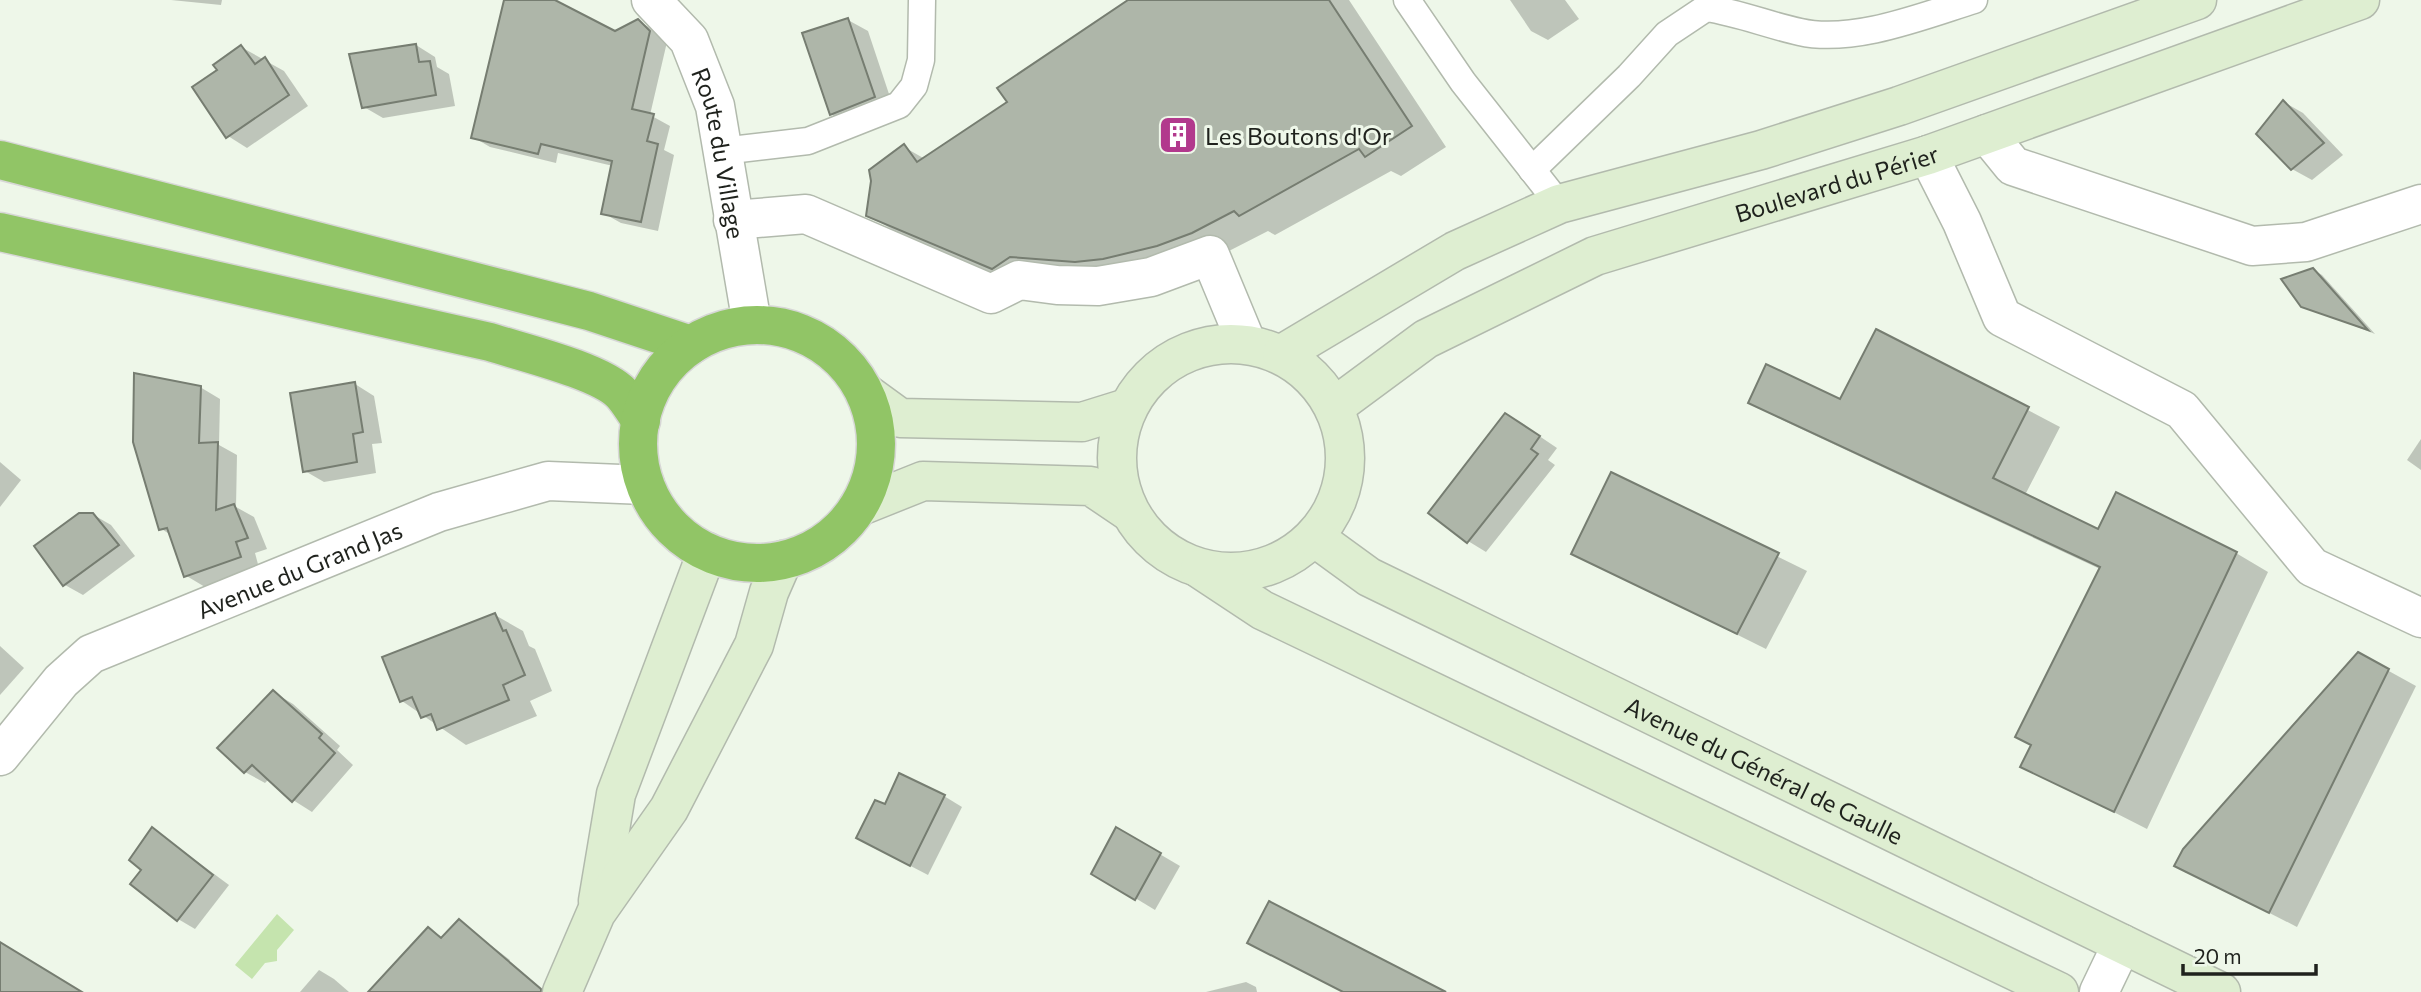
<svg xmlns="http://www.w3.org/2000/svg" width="2421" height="992" font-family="Commissioner,sans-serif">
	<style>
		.water { fill: #c5e4ae }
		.shadow { fill: #0003 }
		.building { fill: #aeb6a9; stroke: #767d71; stroke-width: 2 }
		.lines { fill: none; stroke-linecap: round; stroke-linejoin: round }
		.lane-casing { stroke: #b2baad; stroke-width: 29 }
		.street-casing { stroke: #b2baad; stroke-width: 41 }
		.secondary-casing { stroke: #b2baad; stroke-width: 41 }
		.highway-casing { stroke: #d7d7d6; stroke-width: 41 }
		.lane { stroke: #fff; stroke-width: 26 }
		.street { stroke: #fff; stroke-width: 38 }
		.secondary { stroke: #deeed1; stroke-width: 38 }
		.highway { stroke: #91c566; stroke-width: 38 }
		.labels { text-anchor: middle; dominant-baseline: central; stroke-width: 6; stroke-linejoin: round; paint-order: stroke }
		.poi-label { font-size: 24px; fill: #1f221d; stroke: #eef7e9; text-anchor: start }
		.street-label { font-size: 24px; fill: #1f221d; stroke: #eef7e9 }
	</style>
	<rect width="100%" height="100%" fill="#eef7e9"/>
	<path class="water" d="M277,914L294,930L277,950V961L265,963L252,979L235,965Z"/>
	<g class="shadow">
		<path d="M171,0H222L221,5Z"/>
		<path d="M544,0H552L615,33L638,21L656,31L667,42L650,115L670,126L664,150L674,155L658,231L621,223L603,213L613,166L558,153L556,163L490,147L473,137Z"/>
		<path d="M1131,0H1349L1446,147L1401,176L1391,171L1275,235L1268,231L1227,252L1028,288L903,236L868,215L904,147L925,159L1009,103Z"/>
		<path d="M1510,0H1565L1579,19L1548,40L1531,31Z"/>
		<path d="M848,20L868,31L894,109L851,126L831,114Z"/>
		<path d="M416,45L435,57L437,67L449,74L455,106L383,118L364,107Z"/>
		<path d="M241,47L284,71L308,106L247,148L228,136L220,71Z"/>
		<path d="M2284,102L2303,113L2343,155L2312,180L2292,169Z"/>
		<path d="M2312,269L2322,275L2375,334L2302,305Z"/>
		<path d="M1877,331L2060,427L2025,495L2099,532L2236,553L2268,572L2147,829L2023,766L2100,569L1782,420L1750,402L1841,401Z"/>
		<path d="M355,384L374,396L382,443L372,444L376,473L324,482L305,471Z"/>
		<path d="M200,387L220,399L219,445L237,455L236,507L254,517L267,549L255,553L259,568L205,587L185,575L171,535L160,528Z"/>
		<path d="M1523,425L1557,448L1548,460L1555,465L1486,552L1468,541Z"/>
		<path d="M2421,439V470L2407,460Z"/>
		<path d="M0,462L21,480L0,507Z"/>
		<path d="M1612,475L1807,571L1766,649L1573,553Z"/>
		<path d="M92,514L111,525L135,556L83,595L65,585L37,546Z"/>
		<path d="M495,615L523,631L529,646L535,649L552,691L530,701L537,716L466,745L402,701Z"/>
		<path d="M0,646L24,668L0,695Z"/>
		<path d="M2358,654L2416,686L2297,927L2176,865Z"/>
		<path d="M273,692L293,704L340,746L337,750L353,765L312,812L293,800L269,779L265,783L245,772Z"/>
		<path d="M944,796L962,807L928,875L876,848L885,806Z"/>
		<path d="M153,829L229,885L195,929L178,919L144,869Z"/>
		<path d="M1117,829L1180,866L1155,910L1094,873Z"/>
		<path d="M459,921L510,960L485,992H371L428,929L444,938Z"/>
		<path d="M319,970L334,979L349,992H300Z"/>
		<path d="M1246,982L1256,987L1257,992H1206Z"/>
	</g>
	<g class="building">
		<path d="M504,0H555L615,31L638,19L650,31L632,109L654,114L647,141L658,144L641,222L601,214L612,161L541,144L538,154L471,138Z"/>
		<path d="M1128,0H1329L1412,126L1365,157L1359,149L1239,216L1234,211L1192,233L1157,246L1103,259L1075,262L1010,257L992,269L866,216L871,181L869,170L904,144L917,162L1007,102L997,88Z"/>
		<path d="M848,18L875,97L830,115L802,33Z"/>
		<path d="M416,44L419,62L430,61L436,95L362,108L349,54Z"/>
		<path d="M241,45L255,64L265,57L289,95L226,138L192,87L217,70L213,65Z"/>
		<path d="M2283,100L2324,143L2291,170L2256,134Z"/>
		<path d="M2313,268L2368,330L2301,307L2281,279Z"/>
		<path d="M1876,329L2029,407L1993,478L2098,529L2116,492L2237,552L2114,812L2020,767L2031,745L2015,737L2100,567L1748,403L1766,364L1840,399Z"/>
		<path d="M134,373L201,386L199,443L218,442L216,510L234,504L248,538L236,542L241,557L184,577L167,528L159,530L133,442Z"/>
		<path d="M355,382L363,432L353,434L357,462L303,472L290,393Z"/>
		<path d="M1505,413L1540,436L1531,449L1538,454L1467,543L1428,513Z"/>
		<path d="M1611,472L1779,553L1737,634L1571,554Z"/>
		<path d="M79,513H93L119,545L63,586L34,546Z"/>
		<path d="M495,613L503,631L506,630L525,675L503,685L509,700L437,730L431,714L421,718L412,697L400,702L382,657Z"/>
		<path d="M2358,652L2389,669L2269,913L2174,866L2183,849Z"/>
		<path d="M273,690L322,734L319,738L335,753L292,802L252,765L244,773L217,748Z"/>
		<path d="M899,773L945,795L910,866L856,838L875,800L885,804Z"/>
		<path d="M152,827L213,875L177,921L130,884L141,870L129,860Z"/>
		<path d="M1116,827L1161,853L1135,900L1091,874Z"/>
		<path d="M1269,901L1446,992H1343L1247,943Z"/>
		<path d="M459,919L541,989V992H368L428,927L441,938Z"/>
		<path d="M0,942L82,992H0Z"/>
	</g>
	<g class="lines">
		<g class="lane-casing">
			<g id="lane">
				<path d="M1407,0L1463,82L1559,204"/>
				<path d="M722,151L808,141L899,105L914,86L921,60L922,0"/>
				<path d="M1532,170L1629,76L1667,34L1706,8C1739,13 1768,25 1800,32C1853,44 1923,16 1974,0"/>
			</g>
		</g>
		<g class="street-casing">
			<g id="street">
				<path id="s1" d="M651,0L689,40L715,106L752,324"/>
				<path d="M1987,134L2013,166L2252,246L2306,242L2421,204"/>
				<path d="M1928,155L1962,222L2002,317L2182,410L2312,567L2421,618"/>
				<path d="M733,220L806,214L991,294L1019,280L1057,285L1098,286L1151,277L1210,255L1247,344"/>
				<path id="s2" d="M0,756L61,681L91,654L439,512L548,481L645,485"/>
				<path d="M2099,992L2122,944"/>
			</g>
		</g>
		<g class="secondary-casing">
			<g id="secondary">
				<circle cx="1231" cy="458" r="114"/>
				<path d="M1282,354L1455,251L1559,204L1761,150L1899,106L2197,0"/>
				<path d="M867,394L900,418L1082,422L1127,408"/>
				<path id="s3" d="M1334,407L1426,339L1595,256L1928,155L2360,0"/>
				<path d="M858,507L923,481L1091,486L1128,511"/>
				<path id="s4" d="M1314,537L1369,577L2221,992"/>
				<path d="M1200,569L1262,610L2059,992"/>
				<path d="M598,901L616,794L707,552"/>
				<path d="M562,992L596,913L669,809L754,645L769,592L783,560"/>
			</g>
		</g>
		<g class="highway-casing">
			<g id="highway">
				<path d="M0,160L589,311L691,345"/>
				<path d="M0,232L490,342C521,352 601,371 622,394C629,402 635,412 641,421"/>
				<circle cx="757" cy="444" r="119"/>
			</g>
		</g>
		<use href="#lane" class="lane"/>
		<use href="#street" class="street"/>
		<use href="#secondary" class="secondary"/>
		<use href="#highway" class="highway"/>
	</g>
	<defs>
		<g id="building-square" transform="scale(2.0125)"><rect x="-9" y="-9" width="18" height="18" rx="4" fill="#b2398d" stroke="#eef7e9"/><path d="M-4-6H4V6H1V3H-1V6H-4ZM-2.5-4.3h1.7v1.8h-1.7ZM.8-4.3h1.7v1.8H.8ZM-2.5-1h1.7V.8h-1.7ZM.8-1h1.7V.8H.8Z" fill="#fff"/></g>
	</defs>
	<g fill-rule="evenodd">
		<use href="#building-square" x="1178" y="135"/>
	</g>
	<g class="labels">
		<g class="poi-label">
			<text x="1205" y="135">Les Boutons d'Or</text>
		</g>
		<g class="street-label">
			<text stroke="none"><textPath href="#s1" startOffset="173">Route du Village</textPath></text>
			<text stroke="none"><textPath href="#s3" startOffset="555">Boulevard du Périer</textPath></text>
			<text stroke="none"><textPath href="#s2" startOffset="362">Avenue du Grand Jas</textPath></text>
			<text stroke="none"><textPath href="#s4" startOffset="508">Avenue du Général de Gaulle</textPath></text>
		</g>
	</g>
	<path d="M2183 964v10h133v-10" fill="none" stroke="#1f221d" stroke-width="3.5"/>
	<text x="2194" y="964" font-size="21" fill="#1f221d" stroke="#eef7e9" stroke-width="5" paint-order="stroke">20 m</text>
</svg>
